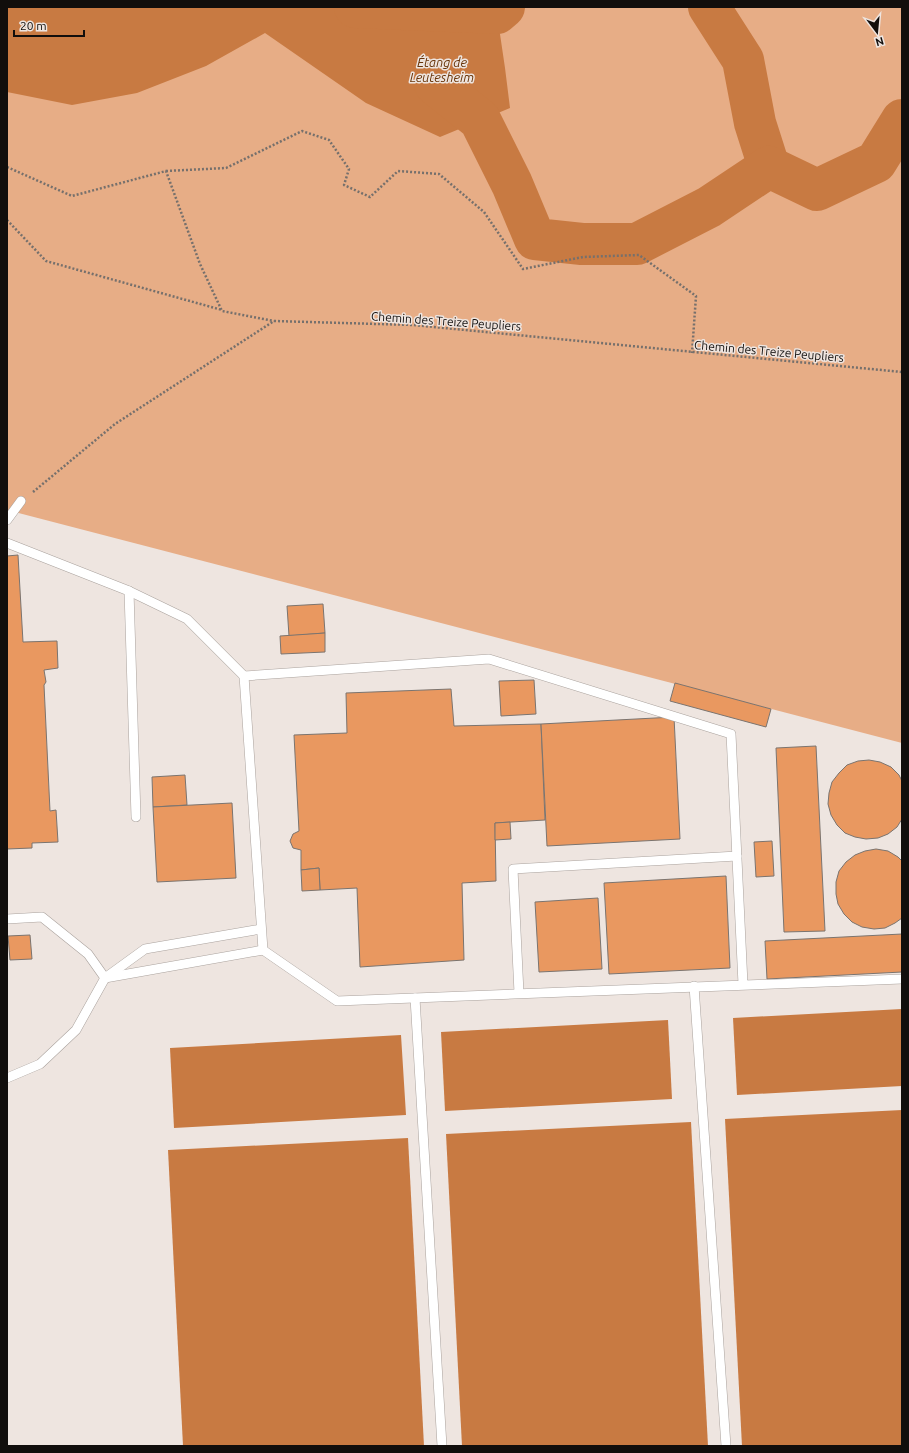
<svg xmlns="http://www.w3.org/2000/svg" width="909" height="1453" font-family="Ubuntu,sans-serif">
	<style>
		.green { fill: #e7ad86 }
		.water { fill: #c87a42 }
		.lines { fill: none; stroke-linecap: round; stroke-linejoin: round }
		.river { stroke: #c87a42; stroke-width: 42 }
		.building { fill: #e99860; stroke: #7b746f }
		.lane-casing { stroke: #aaa29d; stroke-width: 10 }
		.path { stroke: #76706c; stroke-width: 2.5; stroke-dasharray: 2 2; stroke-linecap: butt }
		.lane { stroke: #fff; stroke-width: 9 }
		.labels { text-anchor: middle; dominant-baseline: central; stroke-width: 3; stroke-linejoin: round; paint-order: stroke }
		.street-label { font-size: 12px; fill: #110e0c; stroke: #eee5e0 }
		.water-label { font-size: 13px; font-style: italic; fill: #683408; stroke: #eee5e0 }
	</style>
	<rect width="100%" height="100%" fill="#eee5e0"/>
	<path class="green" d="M7,7H902V743L7,510Z"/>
	<g class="water">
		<path d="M7,7H496L505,68L510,108L440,137L366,103L265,33L206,66L137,93L72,105L7,92Z"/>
		<path d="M902,1009V1086L737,1095L733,1018Z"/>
		<path d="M668,1020L672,1099L445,1111L441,1032Z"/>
		<path d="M401,1035L406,1115L174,1128L170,1048Z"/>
		<path d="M902,1110V1446H742L725,1119Z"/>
		<path d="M691,1122L708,1446H462L446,1134Z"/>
		<path d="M408,1138L424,1446H183L168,1150Z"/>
	</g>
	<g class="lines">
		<g class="river">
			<path d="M355,7L497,13L504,7"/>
			<path d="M709,7L743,60L755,123L769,167"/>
			<path d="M435,84L480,120L512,184L535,239L582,244H637L709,207L769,167L817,190L876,162L902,120"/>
		</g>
	</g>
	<g class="building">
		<path d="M18,555L23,642L57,641L58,668L44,670L46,682L44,685L50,811L56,810L58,842L32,843V848L7,849V556Z"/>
		<path d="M323,604L325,633L289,636L287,606Z"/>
		<path d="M325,633V652L281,654L280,636Z"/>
		<path d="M534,680L536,714L501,716L499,681Z"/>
		<path d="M675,683L771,709L766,727L670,701Z"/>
		<path d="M451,689L454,726L541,724L545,820L495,823L496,881L462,883L464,960L360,967L357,888L320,890L319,868L301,870V850L293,848L290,841L293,834L299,831L294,735L347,733L346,693Z"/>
		<path d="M674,717L680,839L547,846L541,724Z"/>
		<path d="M816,746L825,931L784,932L776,748Z"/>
		<path d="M869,760L880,762L891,767L899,775L902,781V819L897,827L888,834L878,838L866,839L855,837L845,833L837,825L831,815L828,804L829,793L832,782L839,773L847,765L858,761Z"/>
		<path d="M185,775L187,805L153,807L152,777Z"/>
		<path d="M232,803L236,878L157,882L153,807Z"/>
		<path d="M510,822L511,839L495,840V823Z"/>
		<path d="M772,841L774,876L756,877L754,842Z"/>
		<path d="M876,849L888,851L898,857L902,861V918L895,923L885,928L874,929L862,927L852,922L844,914L838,904L836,894V882L839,871L846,862L855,855L865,851Z"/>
		<path d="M319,868L320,890L302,891L301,870Z"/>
		<path d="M726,876L730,968L609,974L604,883Z"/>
		<path d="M598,898L602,969L539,972L535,902Z"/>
		<path d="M902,934V972L767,979L765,941Z"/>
		<path d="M30,935L32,959L10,960L8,936Z"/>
	</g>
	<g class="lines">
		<g class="lane-casing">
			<g id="lane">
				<path d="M7,520L21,501"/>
				<path d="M7,543L129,591L187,619L244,676"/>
				<path d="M129,591L136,817"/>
				<path d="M7,919L42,917L88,954L105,978L263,950"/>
				<path d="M743,984L731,734L489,659L244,676L263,950L337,1001L902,979"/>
				<path d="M694,986L726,1446"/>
				<path d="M519,993L513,869L737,856"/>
				<path d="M415,998L442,1446"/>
				<path d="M7,1078L40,1064L76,1030L105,978L145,949L261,929"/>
			</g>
		</g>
		<g class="path">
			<path d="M7,167L72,196L166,171L200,264L222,311L274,321"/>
			<path d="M166,171L226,168L302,131L329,140L349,169L344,185L370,197L398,171L439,174L484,212L523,269L583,257L639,255L696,296L692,353"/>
			<path d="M7,220L46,261L222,310"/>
			<path d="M33,492L115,424L274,321L413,325L902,372"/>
		</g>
		<use href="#lane" class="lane"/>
	</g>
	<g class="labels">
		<g class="street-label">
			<text transform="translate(446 321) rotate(4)">Chemin des Treize Peupliers</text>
			<text transform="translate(769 351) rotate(5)">Chemin des Treize Peupliers</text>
		</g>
		<g class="water-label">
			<text x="442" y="62">Étang de<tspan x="442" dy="15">Leutesheim</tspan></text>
		</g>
	</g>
	<rect width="909" height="1453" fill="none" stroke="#110e0c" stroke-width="16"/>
	<g transform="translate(877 32) rotate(164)" stroke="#eee5e0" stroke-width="3" paint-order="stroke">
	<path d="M0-3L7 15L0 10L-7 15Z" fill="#110e0c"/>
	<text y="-6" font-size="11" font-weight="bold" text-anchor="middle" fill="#110e0c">N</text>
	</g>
	<path d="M14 30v6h70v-6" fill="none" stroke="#110e0c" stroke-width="2"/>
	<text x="20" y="30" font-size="12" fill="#110e0c" stroke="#eee5e0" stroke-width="3" paint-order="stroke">20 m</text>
</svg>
